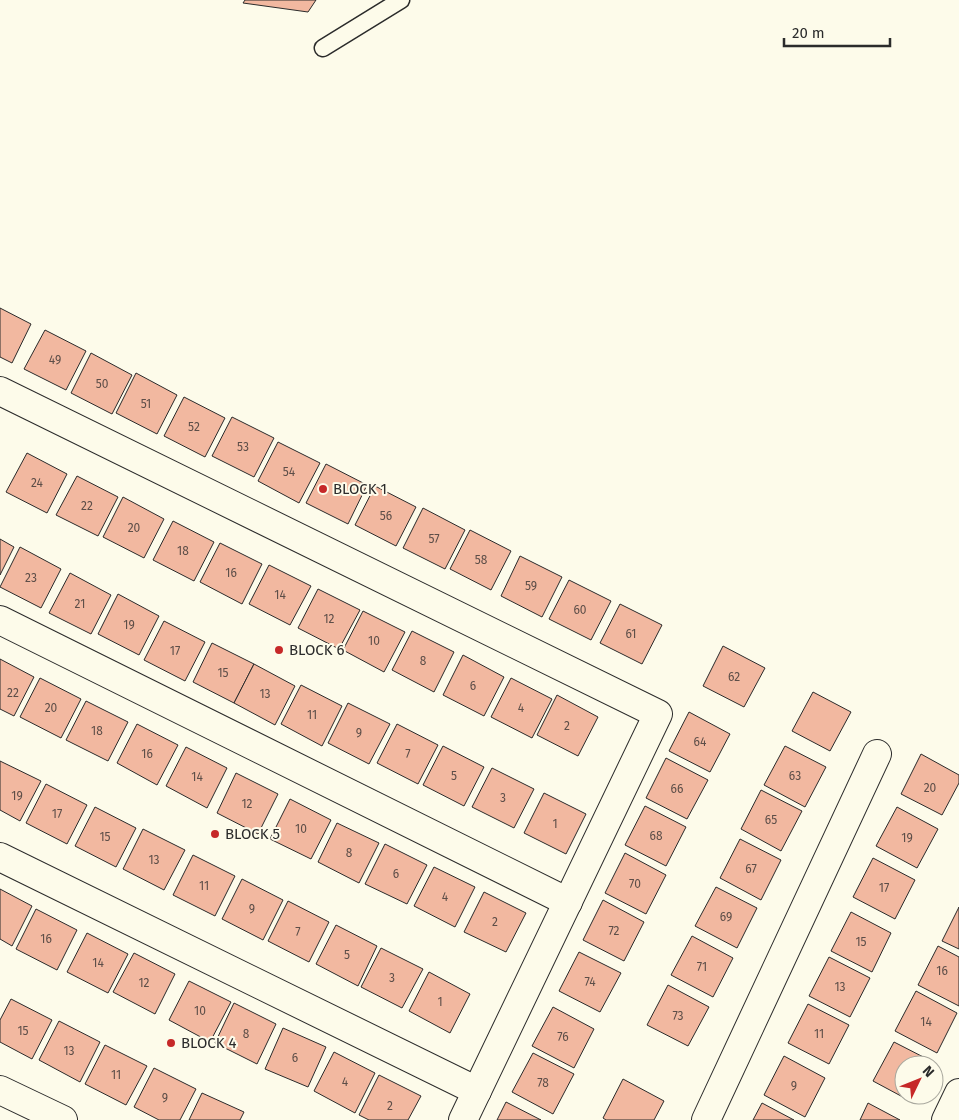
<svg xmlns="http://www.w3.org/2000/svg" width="959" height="1120" font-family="'Fira Sans',sans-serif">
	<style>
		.building { fill: #f2b8a0; stroke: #2b2b2b }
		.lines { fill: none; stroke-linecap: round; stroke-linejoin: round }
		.lane-casing { stroke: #2b2b2b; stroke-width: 19 }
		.street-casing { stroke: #2b2b2b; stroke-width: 30 }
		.lane { stroke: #fdfbea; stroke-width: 16 }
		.street { stroke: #fdfbea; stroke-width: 28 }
		.poi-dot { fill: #c62828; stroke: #fdfbea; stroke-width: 2 }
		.labels { text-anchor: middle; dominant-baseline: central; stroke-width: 4; stroke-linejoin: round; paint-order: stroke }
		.number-label { font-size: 12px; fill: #5d4e48 }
		.poi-label { font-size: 15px; fill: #2b2b2b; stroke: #fdfbea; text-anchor: start }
	</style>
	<rect width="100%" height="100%" fill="#fdfbea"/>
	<g class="building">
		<path d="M245,0H316L308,12L243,3Z"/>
		<path d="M0,308L31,324L12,363L0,357Z"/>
		<path d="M45,330L86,351L66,390L24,369Z"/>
		<path d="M91,353L132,375L112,414L71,393Z"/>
		<path d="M136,373L177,395L157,434L116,413Z"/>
		<path d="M184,397L225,418L205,457L164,436Z"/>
		<path d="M232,417L274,438L254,477L212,456Z"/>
		<path d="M278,442L320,463L299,503L258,481Z"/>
		<path d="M27,453L67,474L47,513L6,492Z"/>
		<path d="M326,464L367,485L348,524L306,503Z"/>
		<path d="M77,476L118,497L98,536L56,515Z"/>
		<path d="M375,486L416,507L396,546L355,525Z"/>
		<path d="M123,497L164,519L144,558L103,537Z"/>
		<path d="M423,508L465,530L445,569L403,548Z"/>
		<path d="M173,521L214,542L194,581L153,560Z"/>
		<path d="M470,530L511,551L491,590L450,569Z"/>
		<path d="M0,539L14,547L0,575Z"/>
		<path d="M220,543L262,564L242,604L200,582Z"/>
		<path d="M20,547L61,569L41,608L0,587Z"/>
		<path d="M520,556L562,577L542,617L501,596Z"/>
		<path d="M269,565L311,586L290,625L249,604Z"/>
		<path d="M70,573L111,595L91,634L49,613Z"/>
		<path d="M569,580L611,601L591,640L549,619Z"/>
		<path d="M318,589L360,610L339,649L298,628Z"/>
		<path d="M118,594L159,616L139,655L98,634Z"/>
		<path d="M620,604L662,625L642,664L600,643Z"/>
		<path d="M363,611L405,632L384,672L343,650Z"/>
		<path d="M164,621L205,642L185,681L144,660Z"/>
		<path d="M412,631L454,652L434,692L392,670Z"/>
		<path d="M212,643L254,664L234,703L193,682Z"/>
		<path d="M723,646L765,668L744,707L703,686Z"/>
		<path d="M463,655L504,677L484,716L443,695Z"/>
		<path d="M0,659L34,677L14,716L0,709Z"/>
		<path d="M254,664L295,686L275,725L234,703Z"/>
		<path d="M40,678L81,699L61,738L20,717Z"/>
		<path d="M511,678L552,699L532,738L491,717Z"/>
		<path d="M301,685L342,706L322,746L281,724Z"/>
		<path d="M813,692L851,712L830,751L792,731Z"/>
		<path d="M557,695L598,717L578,756L537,735Z"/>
		<path d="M86,701L128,722L108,761L66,740Z"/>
		<path d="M348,703L390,724L369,764L328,743Z"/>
		<path d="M689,712L730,734L710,772L669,751Z"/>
		<path d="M137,724L178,745L157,785L117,763Z"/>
		<path d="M397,724L438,745L418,784L377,763Z"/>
		<path d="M443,746L484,767L464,806L423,785Z"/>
		<path d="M785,746L826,767L805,807L764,785Z"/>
		<path d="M186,747L227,768L207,808L166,786Z"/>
		<path d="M921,754L959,775V783L942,815L901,794Z"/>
		<path d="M666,758L708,780L687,819L646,798Z"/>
		<path d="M0,761L41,781L20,821L0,810Z"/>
		<path d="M492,768L534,789L514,828L472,807Z"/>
		<path d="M236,773L278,794L258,834L217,813Z"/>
		<path d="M46,784L87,805L67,844L26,823Z"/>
		<path d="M761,790L802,811L781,851L741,829Z"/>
		<path d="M544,793L586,814L566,854L524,833Z"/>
		<path d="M290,799L331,820L311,859L270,839Z"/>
		<path d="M645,806L686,827L666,866L625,845Z"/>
		<path d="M95,807L136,828L116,867L75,846Z"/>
		<path d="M897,807L938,829L917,868L876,846Z"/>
		<path d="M337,823L379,843L359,883L318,862Z"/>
		<path d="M143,829L185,850L164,890L123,869Z"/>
		<path d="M740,839L781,860L761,900L720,878Z"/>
		<path d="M385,844L427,865L407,904L365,884Z"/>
		<path d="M625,853L666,875L646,914L605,893Z"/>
		<path d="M193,855L235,876L215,916L173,895Z"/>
		<path d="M873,858L915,880L895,919L853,897Z"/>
		<path d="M434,867L475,887L455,927L414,906Z"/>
		<path d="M242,879L283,900L263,940L222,919Z"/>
		<path d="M716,887L757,908L737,948L695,926Z"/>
		<path d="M0,889L32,906L12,946L0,939Z"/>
		<path d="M484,892L526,913L506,952L464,932Z"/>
		<path d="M603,900L644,922L624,961L583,940Z"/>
		<path d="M288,901L329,922L309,962L268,941Z"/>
		<path d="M959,907V949L942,941Z"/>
		<path d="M36,909L77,930L57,970L16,949Z"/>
		<path d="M851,912L891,933L872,972L831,951Z"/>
		<path d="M336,925L377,946L358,986L316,964Z"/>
		<path d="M87,933L128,954L108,993L67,972Z"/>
		<path d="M692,936L733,958L713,997L671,975Z"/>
		<path d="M938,946L959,957V1006L918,985Z"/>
		<path d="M381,948L423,969L402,1008L361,987Z"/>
		<path d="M579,952L621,973L600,1012L559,991Z"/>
		<path d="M134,953L175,974L155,1014L113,992Z"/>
		<path d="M829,957L870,978L850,1017L809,996Z"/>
		<path d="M429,972L470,994L450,1033L409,1011Z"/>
		<path d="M189,981L231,1002L210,1042L169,1020Z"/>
		<path d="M668,985L709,1007L688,1046L647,1025Z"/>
		<path d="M916,991L957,1013L937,1053L895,1031Z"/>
		<path d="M11,999L52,1020L32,1059L0,1042V1020Z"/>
		<path d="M234,1003L276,1024L257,1064L215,1043Z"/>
		<path d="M808,1004L849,1025L829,1064L788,1043Z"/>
		<path d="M553,1007L594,1029L574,1068L532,1046Z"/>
		<path d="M59,1021L100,1042L80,1082L39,1060Z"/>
		<path d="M283,1028L326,1047L308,1087L265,1069Z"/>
		<path d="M894,1042L935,1063L934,1065H904V1095H918L914,1103L873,1081Z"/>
		<path d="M105,1045L147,1066L126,1105L85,1084Z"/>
		<path d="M334,1052L375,1073L355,1113L314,1091Z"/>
		<path d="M533,1053L574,1074L553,1114L512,1092Z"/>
		<path d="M784,1056L825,1078L805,1117L764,1095Z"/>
		<path d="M154,1068L196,1089L180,1120H159L134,1107Z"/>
		<path d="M379,1075L421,1096L408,1120H369L359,1115Z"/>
		<path d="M623,1079L664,1101L654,1120H606L603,1118Z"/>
		<path d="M202,1093L244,1112L240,1120H189Z"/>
		<path d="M506,1102L541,1120H497Z"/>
		<path d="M762,1103L794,1120H753Z"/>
		<path d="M868,1103L900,1120H860Z"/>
	</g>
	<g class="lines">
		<g class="lane-casing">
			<path id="lane" d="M323,48L401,0"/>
		</g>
		<g class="street-casing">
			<g id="street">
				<path d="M0,391L658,714L463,1120"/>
				<path d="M0,620L568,902"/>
				<path d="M0,857L477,1091"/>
				<path d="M0,1090L63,1120"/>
				<path d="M706,1120L877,754"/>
				<path d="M946,1120L959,1093"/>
			</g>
		</g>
		<use href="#lane" class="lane"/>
		<use href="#street" class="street"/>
	</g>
	<g class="poi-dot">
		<circle cx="323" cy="489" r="5"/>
		<circle cx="279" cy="650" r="5"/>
		<circle cx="215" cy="834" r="5"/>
		<circle cx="171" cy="1043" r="5"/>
	</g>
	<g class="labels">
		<g class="number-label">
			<text x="55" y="360">49</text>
			<text x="102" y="384">50</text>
			<text x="146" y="404">51</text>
			<text x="194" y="427">52</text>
			<text x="243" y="447">53</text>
			<text x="289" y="472">54</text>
			<text x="37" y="483">24</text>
			<text x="87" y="506">22</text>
			<text x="386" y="516">56</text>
			<text x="134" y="528">20</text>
			<text x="434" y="539">57</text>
			<text x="183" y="551">18</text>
			<text x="481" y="560">58</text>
			<text x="231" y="573">16</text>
			<text x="31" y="578">23</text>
			<text x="531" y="586">59</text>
			<text x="280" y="595">14</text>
			<text x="80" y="604">21</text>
			<text x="580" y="610">60</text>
			<text x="329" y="619">12</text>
			<text x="129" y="625">19</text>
			<text x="631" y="634">61</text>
			<text x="374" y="641">10</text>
			<text x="175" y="651">17</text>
			<text x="423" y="661">8</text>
			<text x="223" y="673">15</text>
			<text x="734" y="677">62</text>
			<text x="473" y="686">6</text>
			<text x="13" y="693">22</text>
			<text x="265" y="694">13</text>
			<text x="51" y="708">20</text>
			<text x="521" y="708">4</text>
			<text x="312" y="715">11</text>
			<text x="567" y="726">2</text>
			<text x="97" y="731">18</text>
			<text x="359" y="733">9</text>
			<text x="700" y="742">64</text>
			<text x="147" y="754">16</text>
			<text x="408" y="754">7</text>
			<text x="454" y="776">5</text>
			<text x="795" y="776">63</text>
			<text x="197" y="777">14</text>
			<text x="930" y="788">20</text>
			<text x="677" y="789">66</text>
			<text x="17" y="796">19</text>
			<text x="503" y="798">3</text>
			<text x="247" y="804">12</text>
			<text x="57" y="814">17</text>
			<text x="771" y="820">65</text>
			<text x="555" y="824">1</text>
			<text x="301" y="829">10</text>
			<text x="656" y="836">68</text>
			<text x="105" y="837">15</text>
			<text x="907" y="838">19</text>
			<text x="349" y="853">8</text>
			<text x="154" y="860">13</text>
			<text x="751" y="869">67</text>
			<text x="396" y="874">6</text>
			<text x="635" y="884">70</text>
			<text x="204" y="886">11</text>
			<text x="884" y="888">17</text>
			<text x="445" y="897">4</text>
			<text x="252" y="909">9</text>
			<text x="726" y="917">69</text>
			<text x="495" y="922">2</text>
			<text x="614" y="931">72</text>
			<text x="298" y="932">7</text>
			<text x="46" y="939">16</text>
			<text x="861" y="942">15</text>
			<text x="347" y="955">5</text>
			<text x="98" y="963">14</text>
			<text x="702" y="967">71</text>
			<text x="942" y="971">16</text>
			<text x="392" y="978">3</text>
			<text x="590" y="982">74</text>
			<text x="144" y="983">12</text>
			<text x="840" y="987">13</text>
			<text x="440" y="1002">1</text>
			<text x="200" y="1011">10</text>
			<text x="678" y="1016">73</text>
			<text x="926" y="1022">14</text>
			<text x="23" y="1031">15</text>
			<text x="246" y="1034">8</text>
			<text x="819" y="1034">11</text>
			<text x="563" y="1037">76</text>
			<text x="69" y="1051">13</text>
			<text x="295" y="1058">6</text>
			<text x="116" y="1075">11</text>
			<text x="345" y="1082">4</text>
			<text x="543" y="1083">78</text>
			<text x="794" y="1086">9</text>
			<text x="165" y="1098">9</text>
			<text x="390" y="1106">2</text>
		</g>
		<g class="poi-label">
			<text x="333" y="489">BLOCK 1</text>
			<text x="289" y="650">BLOCK 6</text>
			<text x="225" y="834">BLOCK 5</text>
			<text x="181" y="1043">BLOCK 4</text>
		</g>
	</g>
	<g transform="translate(919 1080) rotate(47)"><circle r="24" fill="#fdfbea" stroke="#a9a89e"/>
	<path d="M0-4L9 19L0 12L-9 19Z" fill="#c62828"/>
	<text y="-8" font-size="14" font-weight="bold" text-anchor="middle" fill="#2b2b2b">N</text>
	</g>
	<path d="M784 38v8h106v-8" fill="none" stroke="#2b2b2b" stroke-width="2.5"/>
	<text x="792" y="38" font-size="15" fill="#2b2b2b" stroke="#fdfbea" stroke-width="4" paint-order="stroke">20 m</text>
</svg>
